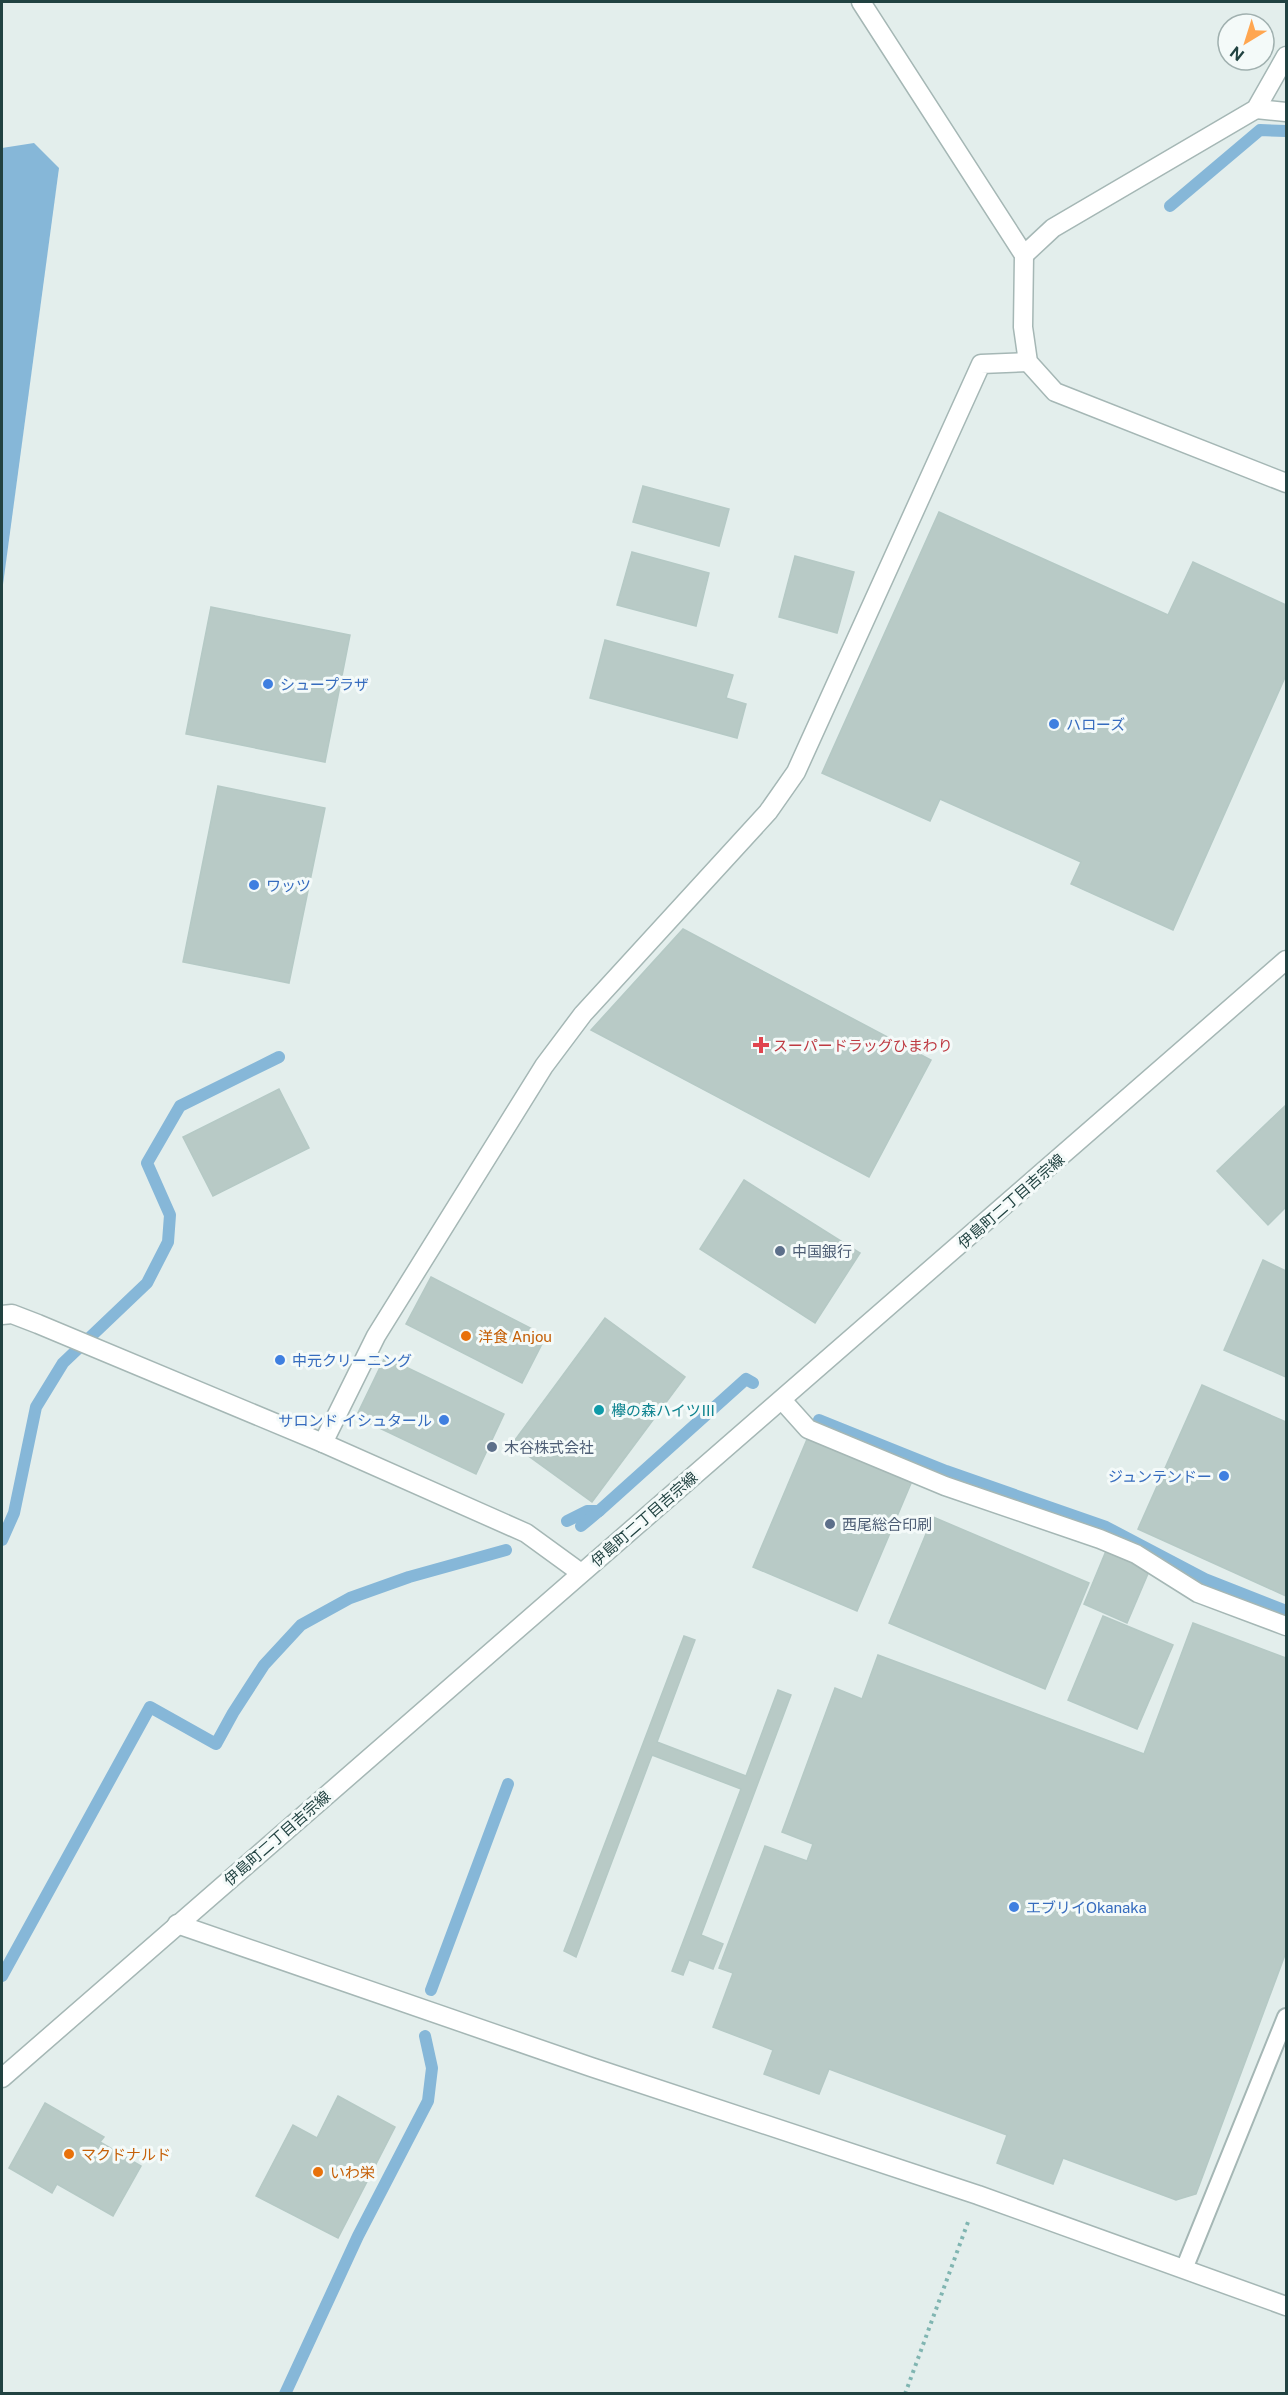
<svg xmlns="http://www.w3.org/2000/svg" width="1288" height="2395" font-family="'Public Sans','Noto Sans JP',sans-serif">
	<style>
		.water { fill: #86b7d8 }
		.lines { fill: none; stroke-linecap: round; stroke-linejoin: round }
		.stream { stroke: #86b7d8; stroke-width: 12 }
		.building { fill: #b8cac6; stroke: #b5c9c5; stroke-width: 1.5 }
		.service-casing { stroke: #a5b7b5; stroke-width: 20 }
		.minor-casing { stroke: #a5b7b5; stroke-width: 21 }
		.tertiary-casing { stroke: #a5b7b5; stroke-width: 21 }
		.path { stroke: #80b5b1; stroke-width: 4; stroke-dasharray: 3 4.5; stroke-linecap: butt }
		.service { stroke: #fff; stroke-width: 16 }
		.minor { stroke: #fff; stroke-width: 18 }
		.tertiary { stroke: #fff; stroke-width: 18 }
		.shop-dot { fill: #3f7fe0; stroke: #f4faf9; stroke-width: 2 }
		.health-dot { fill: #e0444e; stroke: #f4faf9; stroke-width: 2 }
		.service-dot { fill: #5c6f8a; stroke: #f4faf9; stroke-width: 2 }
		.food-dot { fill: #e8710a; stroke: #f4faf9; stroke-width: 2 }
		.culture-dot { fill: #0f9aa8; stroke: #f4faf9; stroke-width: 2 }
		.labels { text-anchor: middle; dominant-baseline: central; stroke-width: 6; stroke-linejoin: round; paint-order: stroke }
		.shop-label { font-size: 15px; fill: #366cbe; stroke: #f4faf9; text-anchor: start }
		.health-label { font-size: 15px; fill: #be3a42; stroke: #f4faf9; text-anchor: start }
		.street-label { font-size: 15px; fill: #214241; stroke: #f4faf9 }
		.service-label { font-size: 15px; fill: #4e5e75; stroke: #f4faf9; text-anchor: start }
		.food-label { font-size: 15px; fill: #c56008; stroke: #f4faf9; text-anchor: start }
		.culture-label { font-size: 15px; fill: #0d838f; stroke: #f4faf9; text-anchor: start }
	</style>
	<rect width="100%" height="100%" fill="#e3eeec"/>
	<path class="water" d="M34,143L59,168L2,592V148Z"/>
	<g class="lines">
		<g class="stream">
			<path d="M1170,206L1260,130L1286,131"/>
			<path d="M819,1420L946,1471L1106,1527L1205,1579L1286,1611"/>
			<path d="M567,1521L587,1511H599L746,1379L753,1383"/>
			<path d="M581,1526L599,1511"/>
			<path d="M2,1540L14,1513L36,1407L63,1363L147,1283L168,1242L170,1215L147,1163L180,1106L279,1057"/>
			<path d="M2,1976L150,1707L216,1744L233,1713L264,1665L301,1625L350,1598L409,1577L506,1550"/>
			<path d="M431,1990L508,1784"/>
			<path d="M285,2394L358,2236L428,2101L432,2068L425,2036"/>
		</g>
	</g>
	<g class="building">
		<path d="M643,486L729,509L719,546L633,522Z"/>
		<path d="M939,512L1168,615L1193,562L1286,605V675L1173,930L1071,884L1081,862L940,799L930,821L822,773Z"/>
		<path d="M632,552L709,573L696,626L617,605Z"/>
		<path d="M795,556L854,572L837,633L779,617Z"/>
		<path d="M211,607L350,635L325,762L186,734Z"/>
		<path d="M605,640L733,675L726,698L746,704L737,738L590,698Z"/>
		<path d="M218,786L325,808L289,983L183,962Z"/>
		<path d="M683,929L931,1060L869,1177L591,1030Z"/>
		<path d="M279,1089L309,1148L213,1196L183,1137Z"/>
		<path d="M1286,1105V1207L1268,1225L1217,1171Z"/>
		<path d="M744,1180L860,1253L815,1323L700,1249Z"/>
		<path d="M1263,1260L1286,1271V1377L1224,1350Z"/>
		<path d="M431,1277L546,1336L522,1383L406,1324Z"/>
		<path d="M605,1318L685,1377L592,1502L512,1444Z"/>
		<path d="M385,1357L504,1414L476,1474L356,1417Z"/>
		<path d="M1202,1385L1286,1422V1596L1138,1529Z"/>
		<path d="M808,1437L912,1481L857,1611L753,1567Z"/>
		<path d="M933,1517L1089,1583L1045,1689L889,1623Z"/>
		<path d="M1106,1551L1150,1569L1127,1623L1084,1604Z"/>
		<path d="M1103,1616L1173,1645L1137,1729L1068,1700Z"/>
		<path d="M1193,1623L1286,1658V1952L1196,2194L1176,2200L1063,2158L1053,2184L997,2163L1007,2135L829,2069L819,2094L764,2074L773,2050L713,2027L733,1973L719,1968L765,1846L807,1861L813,1844L782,1832L835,1688L862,1699L878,1655L1144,1754Z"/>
		<path d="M684,1636L695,1640L657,1742L746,1776L778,1690L791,1695L701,1935L723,1944L713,1969L689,1960L683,1975L672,1971L741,1789L652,1755L576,1957L564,1951Z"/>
		<path d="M338,2096L395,2127L338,2238L256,2196L293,2125L317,2138Z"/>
		<path d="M45,2103L104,2137L100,2142L141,2166L113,2216L57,2184L52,2193L9,2168Z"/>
	</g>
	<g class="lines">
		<g class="service-casing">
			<path id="service" d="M1184,2269L1286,2017"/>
		</g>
		<g class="minor-casing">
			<g id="minor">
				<path d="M861,2L1024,255L1023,327L1028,362L1055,392L1286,483"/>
				<path d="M1256,109L1286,112"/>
				<path d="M1024,255L1053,228L1256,109L1286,56"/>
				<path d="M2,1315L12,1314L38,1324L323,1443L526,1533L581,1573"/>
				<path d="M782,1400L808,1429L945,1486L1100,1539L1136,1554L1198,1593L1286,1626"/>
				<path d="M323,1443L376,1336L544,1066L583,1014L768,812L796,772L981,364L1028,362"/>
				<path d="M177,1924L591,2067L978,2195L1286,2306"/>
			</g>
		</g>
		<g class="tertiary-casing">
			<path id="tertiary" d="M2,2078L1286,960"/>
		</g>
		<path class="path" d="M905,2394L968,2222"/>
		<use href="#service" class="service"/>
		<use href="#minor" class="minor"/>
		<use href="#tertiary" class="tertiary"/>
	</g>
	<g class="shop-dot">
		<circle cx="268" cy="684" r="6"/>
		<circle cx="1054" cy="724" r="6"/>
		<circle cx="254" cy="885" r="6"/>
		<circle cx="280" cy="1360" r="6"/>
		<circle cx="444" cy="1420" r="6"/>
		<circle cx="1224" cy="1476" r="6"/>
		<circle cx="1014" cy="1907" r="6"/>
	</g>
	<path class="health-dot" d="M758 1036h6v6h6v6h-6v6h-6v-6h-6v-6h6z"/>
	<g class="service-dot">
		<circle cx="780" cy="1251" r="6"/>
		<circle cx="492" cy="1447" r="6"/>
		<circle cx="830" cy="1524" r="6"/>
	</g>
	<g class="food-dot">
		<circle cx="466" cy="1336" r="6"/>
		<circle cx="69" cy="2154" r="6"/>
		<circle cx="318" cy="2172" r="6"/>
	</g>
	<circle class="culture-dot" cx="599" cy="1410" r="6"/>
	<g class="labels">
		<g class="shop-label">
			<text x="280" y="684">シュープラザ</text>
			<text x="1066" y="724">ハローズ</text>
			<text x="266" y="885">ワッツ</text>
			<text x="292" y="1360">中元クリーニング</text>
			<text x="432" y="1420" text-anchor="end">サロンド イシュタール</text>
			<text x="1212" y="1476" text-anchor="end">ジュンテンドー</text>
			<text x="1026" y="1907">エブリイOkanaka</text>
		</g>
		<g class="health-label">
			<text x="773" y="1045">スーパードラッグひまわり</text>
		</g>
		<g class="street-label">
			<text transform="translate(1011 1201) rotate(-41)">伊島町二丁目吉宗線</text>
			<text transform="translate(644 1519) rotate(-41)">伊島町二丁目吉宗線</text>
			<text transform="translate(277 1838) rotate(-41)">伊島町二丁目吉宗線</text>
		</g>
		<g class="service-label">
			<text x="792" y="1251">中国銀行</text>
			<text x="504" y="1447">木谷株式会社</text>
			<text x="842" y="1524">西尾総合印刷</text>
		</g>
		<g class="food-label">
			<text x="478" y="1336">洋食 Anjou</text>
			<text x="81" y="2154">マクドナルド</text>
			<text x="330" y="2172">いわ栄</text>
		</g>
		<g class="culture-label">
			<text x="611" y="1410">欅の森ハイツⅢ</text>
		</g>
	</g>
	<rect width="1288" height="2395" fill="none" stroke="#214241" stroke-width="6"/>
	<g transform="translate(1246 42) rotate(218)"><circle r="28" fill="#f4faf9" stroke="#a0b0af" stroke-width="1.5"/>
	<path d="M0-4.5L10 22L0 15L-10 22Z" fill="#ffa650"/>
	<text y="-9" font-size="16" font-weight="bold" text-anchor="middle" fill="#214241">N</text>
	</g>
</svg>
